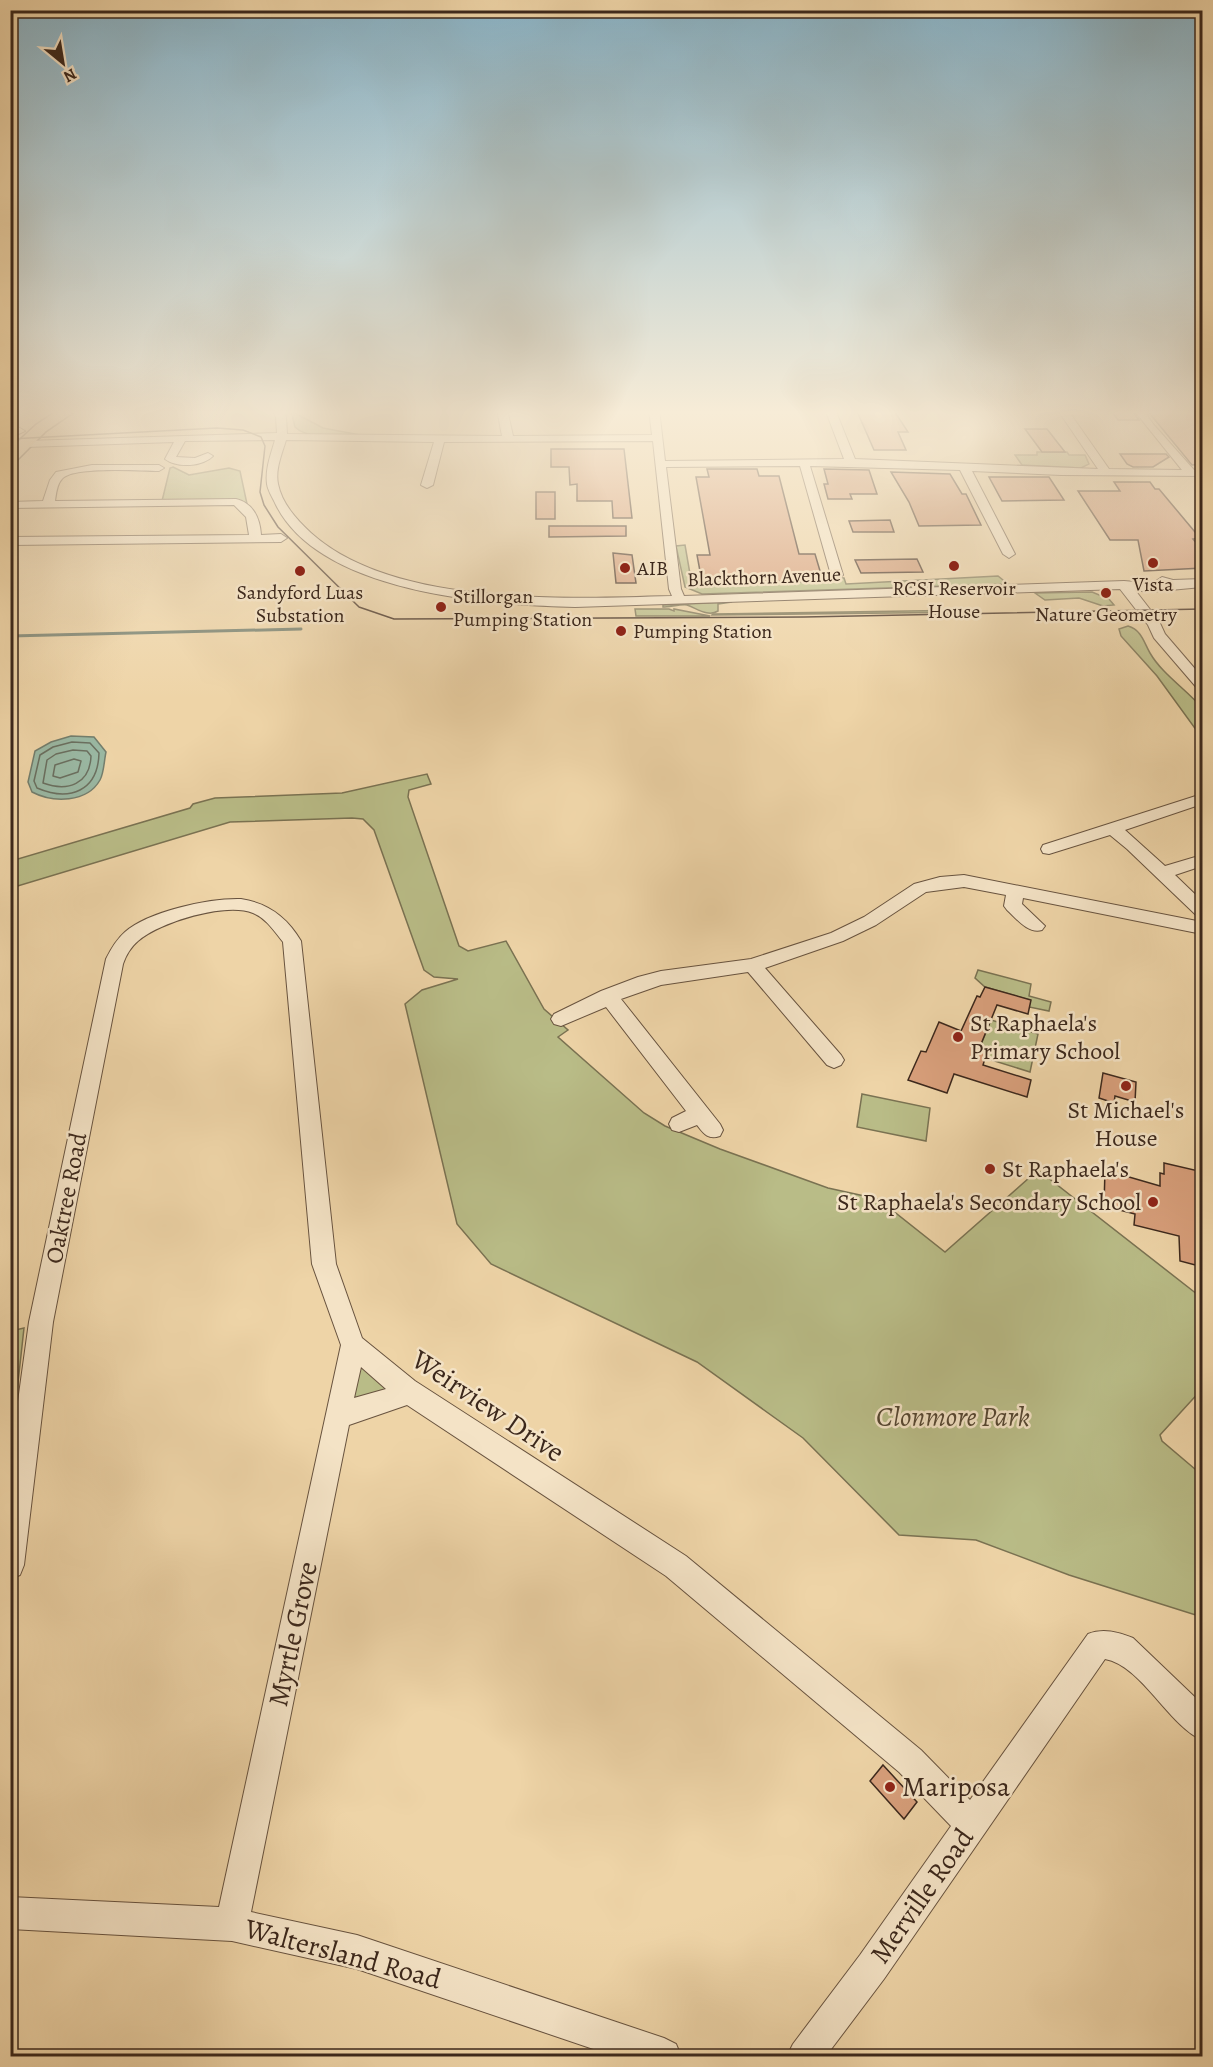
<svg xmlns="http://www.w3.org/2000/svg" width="1213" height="2067" font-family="Alegreya,serif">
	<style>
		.green { fill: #b9bc87; stroke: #7a7252; stroke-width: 1.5 }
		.water { fill: #9ab8a3; stroke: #747e6d; stroke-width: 1.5 }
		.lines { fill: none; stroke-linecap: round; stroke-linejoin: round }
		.shore { stroke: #6b7060; stroke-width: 1.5 }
		.stream { stroke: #747e6d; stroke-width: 3 }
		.building { fill: #d89f7b; stroke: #3c281c; stroke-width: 1.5 }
		.minor-casing { stroke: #68533f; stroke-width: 2 }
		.major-casing { stroke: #3c281c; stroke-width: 2 }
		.highway-casing { stroke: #3c281c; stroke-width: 3 }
		.minor { fill: #f4e3c6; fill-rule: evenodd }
		.major { fill: #eed4a7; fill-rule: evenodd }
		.highway { fill: #eed4a7; fill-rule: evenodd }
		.tram { stroke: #3c281c; stroke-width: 1.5 }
		.poi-dot { fill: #8f2418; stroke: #f4e3c6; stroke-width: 2 }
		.labels { text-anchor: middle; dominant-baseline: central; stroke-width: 5; stroke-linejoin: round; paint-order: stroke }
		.far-poi-label { font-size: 20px; fill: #3c281c; stroke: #f4e3c6 }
		.far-street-label { font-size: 20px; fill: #3c281c; stroke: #f4e3c6 }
		.poi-label { font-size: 24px; fill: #3c281c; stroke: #f4e3c6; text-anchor: start }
		.street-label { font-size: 24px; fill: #3c281c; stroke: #f4e3c6 }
		.near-street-label { font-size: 28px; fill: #3c281c; stroke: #f4e3c6 }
		.near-park-label { font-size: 28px; font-style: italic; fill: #554631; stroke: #f4e3c6 }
		.near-poi-label { font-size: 28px; fill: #3c281c; stroke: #f4e3c6; text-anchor: start }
	</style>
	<rect width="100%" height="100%" fill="#eed4a7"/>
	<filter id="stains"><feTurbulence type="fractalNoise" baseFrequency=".00333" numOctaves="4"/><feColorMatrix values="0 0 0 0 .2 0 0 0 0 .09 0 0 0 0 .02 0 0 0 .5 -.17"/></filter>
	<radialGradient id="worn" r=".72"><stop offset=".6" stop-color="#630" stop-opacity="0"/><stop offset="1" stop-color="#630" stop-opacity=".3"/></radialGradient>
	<g class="green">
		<path d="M291,411L323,428L360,435C342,435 309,441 295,427Z"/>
		<path d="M1037,452H1067L1069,455H1085L1089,464L1081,468L1022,465L1015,455H1037Z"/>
		<path d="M173,467L189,475L229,468L240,471L247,504L241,501H162L170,468Z"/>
		<path d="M685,545L690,574L698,587L827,581V578H844L846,584L998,576L1008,584L702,594L685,587L676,546Z"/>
		<path d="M1092,592L1109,599L1114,605L1103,606L1079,598L1045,600L1035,593Z"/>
		<path d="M732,602L718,604V611C708,617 698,609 687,605C682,604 669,607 663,607V605Z"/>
		<path d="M635,609H669L674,611V609L710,616H636Z"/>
		<path d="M973,610L978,612L712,615L713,614Z"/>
		<path d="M1128,626C1142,630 1144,643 1150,653C1162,674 1187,690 1202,708V738L1157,676L1121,636L1119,629Z"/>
		<path d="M427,774L431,784L409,790L408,797L459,946L468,951L506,941L544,1009L568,1030L558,1037L644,1113L665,1126L720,1149L828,1188L878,1199L945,1252L1038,1170L1202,1298V1389L1160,1435L1162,1441L1202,1475V1617L1069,1575L976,1540L899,1535L803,1438L697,1362L491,1264L457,1224L405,1004L422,990L458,979L434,977L424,970L374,830L363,819L352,818L230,822L11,888V861L190,808L193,804L215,798L342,793Z"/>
		<path d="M978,970L1031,984L1029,996L1051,1002L1049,1011L1029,1007L1030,1000L985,987L975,978Z"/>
		<path d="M991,1020L1038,1034L1030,1072L985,1058L987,1052L979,1049Z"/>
		<path d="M862,1094L930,1108L926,1141L857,1127Z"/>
		<path d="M24,1328L14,1419L11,1420V1331Z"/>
		<path d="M362,1366L386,1389L349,1407L355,1369Z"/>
	</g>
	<path class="water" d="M71,736L94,737L106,752C104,761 104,773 100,780C87,803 53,803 32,792L28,782L35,751L51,742Z"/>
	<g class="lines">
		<g class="shore">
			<path d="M72,742L90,743L99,753C98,791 70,802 37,788L34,781L40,755L53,747Z"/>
			<path d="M73,750L87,751L91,756C90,784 68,792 43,783L47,760L56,754Z"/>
			<path d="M74,759L81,761L78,772L60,778L53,776L55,765Z"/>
		</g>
		<path class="stream" d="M10,636L301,629"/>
	</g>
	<g class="building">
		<path d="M856,409H893L908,432H898L906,450H874Z"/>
		<path d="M1110,409H1131L1139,420H1118Z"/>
		<path d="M1146,409H1196L1203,417V464L1192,465Z"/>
		<path d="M1025,429H1047L1065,452H1042Z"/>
		<path d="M551,449H624L632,518H613L612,501H577V484L570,485L569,467H551Z"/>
		<path d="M1120,454H1166L1169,457L1153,467H1133L1127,464Z"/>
		<path d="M707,469H757L759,476H779L799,554H815L823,581L702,582L697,555H710L696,477H709Z"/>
		<path d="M824,469L869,470L877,494H850L852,499H828L824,484H828Z"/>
		<path d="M891,472L950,474L962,494H966L981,525L919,526L909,502Z"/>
		<path d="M989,477H1049L1064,500L1002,501Z"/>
		<path d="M1114,482H1150L1155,489H1159L1200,538L1193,539L1203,551V568L1144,571L1138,540H1110L1078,491H1120Z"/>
		<rect x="536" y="492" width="19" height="27"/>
		<path d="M890,520L894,532H853L849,521Z"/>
		<path d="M549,526H626V536L549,537Z"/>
		<path d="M613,553L632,555L636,583H616Z"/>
		<path d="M917,559L923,572L861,573L855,560Z"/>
		<path d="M985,987L1031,1000L1028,1014L997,1005L979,1049L987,1052L983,1065L1031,1080L1027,1097L954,1074L947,1093L908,1080L921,1051L926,1052L939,1022L961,1031L977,996L980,997Z"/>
		<path d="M1103,1073L1136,1082L1135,1102L1115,1096L1114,1103L1099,1098Z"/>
		<path d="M1164,1163L1203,1172V1267L1180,1261L1179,1236L1134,1225L1135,1214L1104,1206L1105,1170L1160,1186V1173L1164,1174Z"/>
		<path d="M883,1765L917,1802L904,1819L870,1781Z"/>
	</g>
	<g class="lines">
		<g class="minor-casing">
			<g id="minor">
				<path d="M271,409H281L286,417L287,434L502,436L497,409H507L513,436L652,435L649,409H659L665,461L844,459L825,409H835L855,459L1098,469L1057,409H1067L1109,469L1182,470L1133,409H1143L1153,424L1194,470H1202V476L1061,475L972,471L1015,554L1009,558L1003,554L960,470L810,466L843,575L837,579L831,575L800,466L666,467L681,589L684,596L1124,581L1158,584L1156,581L1162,577L1173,580L1202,579V587L1149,592L1135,590L1159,621L1165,634L1202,677V689L1197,688L1154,638L1148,625L1120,589L575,607C488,605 320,593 276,505C273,498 268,491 267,484C265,469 271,454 275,440L185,441L176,457L195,458L208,453L213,456C202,467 177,468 165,459L174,442L26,447L21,444L26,441L277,433L276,417ZM286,440L434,442L421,485L427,488L433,485L444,442L653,441L669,589L672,596C567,599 393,607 311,533C297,520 282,504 278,484C275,469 282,454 286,440Z"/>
				<path d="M92,465H159L164,468L159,471C142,471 72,466 62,479C57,484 56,494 55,501L236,499C253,503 260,518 261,535L281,534L287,538L281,542L10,545V537L249,535L246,517L234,505L10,508V502L43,501L50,480L56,472Z"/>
				<path d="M1202,794V804L1125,830L1165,866L1202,855V866L1175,875L1202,901V917L1196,915L1127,849L1110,835L1049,854L1043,853L1041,849L1043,845Z"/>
				<path d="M964,875L1202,922V934L1023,898L1022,904L1045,926L1042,930C1028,934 1017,919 1007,910L1004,906L1006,895L964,887L926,892L876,925L843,941L765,968L841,1055L844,1060L841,1065L834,1068L827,1065L748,972L661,985L621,999L720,1124L723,1130L720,1136C708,1140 704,1134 697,1125L679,1132L672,1130L669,1124L672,1118L686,1111L606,1007L561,1026L554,1024L551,1019L554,1014L601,991L638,977L661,971L751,959L831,933L864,917L914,884L940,877Z"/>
				<path d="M241,899C268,903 287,917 301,941L336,1264L362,1338L415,1381L686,1556L921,1750L970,1800L1088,1634C1103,1628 1118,1632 1133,1638L1202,1704V1740C1169,1726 1141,1665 1105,1659L884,1979L826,2056H787L793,2044L860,1955L951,1826L899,1772L666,1576L407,1405L349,1425L251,1912L357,1935L664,2038L676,2044L681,2056H614L357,1969L232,1941L10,1929V1897L219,1907L341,1345L312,1264L283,942C275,932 266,918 253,913C226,902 160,922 138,941C131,947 126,955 123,964L53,1322L24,1565L20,1575L10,1579V1459L29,1322L106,959C111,949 116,940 125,932C149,911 210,898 241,899ZM361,1367L386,1389L354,1398Z"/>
			</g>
		</g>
		<g class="major-casing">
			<path id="major" d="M18,427L25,431L10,438V429Z"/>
		</g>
		<g class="highway-casing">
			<path id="highway" d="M60,409H78L46,431L16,461L10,463V449L36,425Z"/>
		</g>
		<use href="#minor" class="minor"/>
		<use href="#major" class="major"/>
		<use href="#highway" class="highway"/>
		<path class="tram" d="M10,439L217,428L243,430L261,437L265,446L260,492L264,505L278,527L359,607L394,619L804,617L1202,609"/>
	</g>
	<linearGradient id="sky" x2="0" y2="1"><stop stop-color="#89b6cc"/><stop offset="0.59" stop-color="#f7ecd7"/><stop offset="1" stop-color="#f7ecd7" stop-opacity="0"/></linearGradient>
	<rect width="1213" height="699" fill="url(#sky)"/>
	<g class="poi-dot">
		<circle cx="1153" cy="563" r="6"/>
		<circle cx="954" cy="566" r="6"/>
		<circle cx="625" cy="568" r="6"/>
		<circle cx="300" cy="571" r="6"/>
		<circle cx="1106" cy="593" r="6"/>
		<circle cx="441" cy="607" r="6"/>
		<circle cx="621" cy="631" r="6"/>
		<circle cx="958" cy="1037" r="6"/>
		<circle cx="1126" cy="1086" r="6"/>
		<circle cx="990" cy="1169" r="6"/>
		<circle cx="1153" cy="1202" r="6"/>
		<circle cx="890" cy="1787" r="6"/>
	</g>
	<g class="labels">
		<g class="far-poi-label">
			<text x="637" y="568" text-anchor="start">AIB</text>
			<text x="1153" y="584">Vista</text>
			<text x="954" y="588">RCSI Reservoir<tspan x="954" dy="23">House</tspan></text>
			<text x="300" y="592">Sandyford Luas<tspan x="300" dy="23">Substation</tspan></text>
			<text x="453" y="596" text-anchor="start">Stillorgan<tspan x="453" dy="23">Pumping Station</tspan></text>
			<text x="1106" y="614">Nature Geometry</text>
			<text x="633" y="631" text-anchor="start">Pumping Station</text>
		</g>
		<g class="far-street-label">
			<text transform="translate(764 577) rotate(-2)">Blackthorn Avenue</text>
		</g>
		<g class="poi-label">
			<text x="970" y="1023">St Raphaela's<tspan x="970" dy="28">Primary School</tspan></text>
			<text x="1126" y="1110" text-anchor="middle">St Michael's<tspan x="1126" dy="28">House</tspan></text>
			<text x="1002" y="1169">St Raphaela's</text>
			<text x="1141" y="1202" text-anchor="end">St Raphaela's Secondary School</text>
		</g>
		<g class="street-label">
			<text transform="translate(66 1198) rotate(-79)">Oaktree Road</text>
		</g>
		<g class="near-street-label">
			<text transform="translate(488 1406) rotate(34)">Weirview Drive</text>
			<text transform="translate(293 1634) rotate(-78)">Myrtle Grove</text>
			<text transform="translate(922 1896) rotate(-55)">Merville Road</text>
			<text transform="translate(343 1954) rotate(15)">Waltersland Road</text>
		</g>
		<g class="near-park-label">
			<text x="953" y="1417">Clonmore Park</text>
		</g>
		<g class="near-poi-label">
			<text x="902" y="1787">Mariposa</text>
		</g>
	</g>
	<rect width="1213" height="2067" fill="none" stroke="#eed4a7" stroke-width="36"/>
	<rect x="12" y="12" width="1189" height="2043" fill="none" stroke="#3c281c" stroke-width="3"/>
	<rect x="18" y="18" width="1177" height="2031" fill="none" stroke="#3c281c" stroke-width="1.5"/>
	<g transform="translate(63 63) rotate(150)" stroke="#f4e3c6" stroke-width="4.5" paint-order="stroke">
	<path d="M0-4.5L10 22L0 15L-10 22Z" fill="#3c281c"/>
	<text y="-9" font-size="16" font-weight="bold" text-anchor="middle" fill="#3c281c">N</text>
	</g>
	<rect width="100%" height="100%" filter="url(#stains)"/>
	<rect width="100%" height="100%" fill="url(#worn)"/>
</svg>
